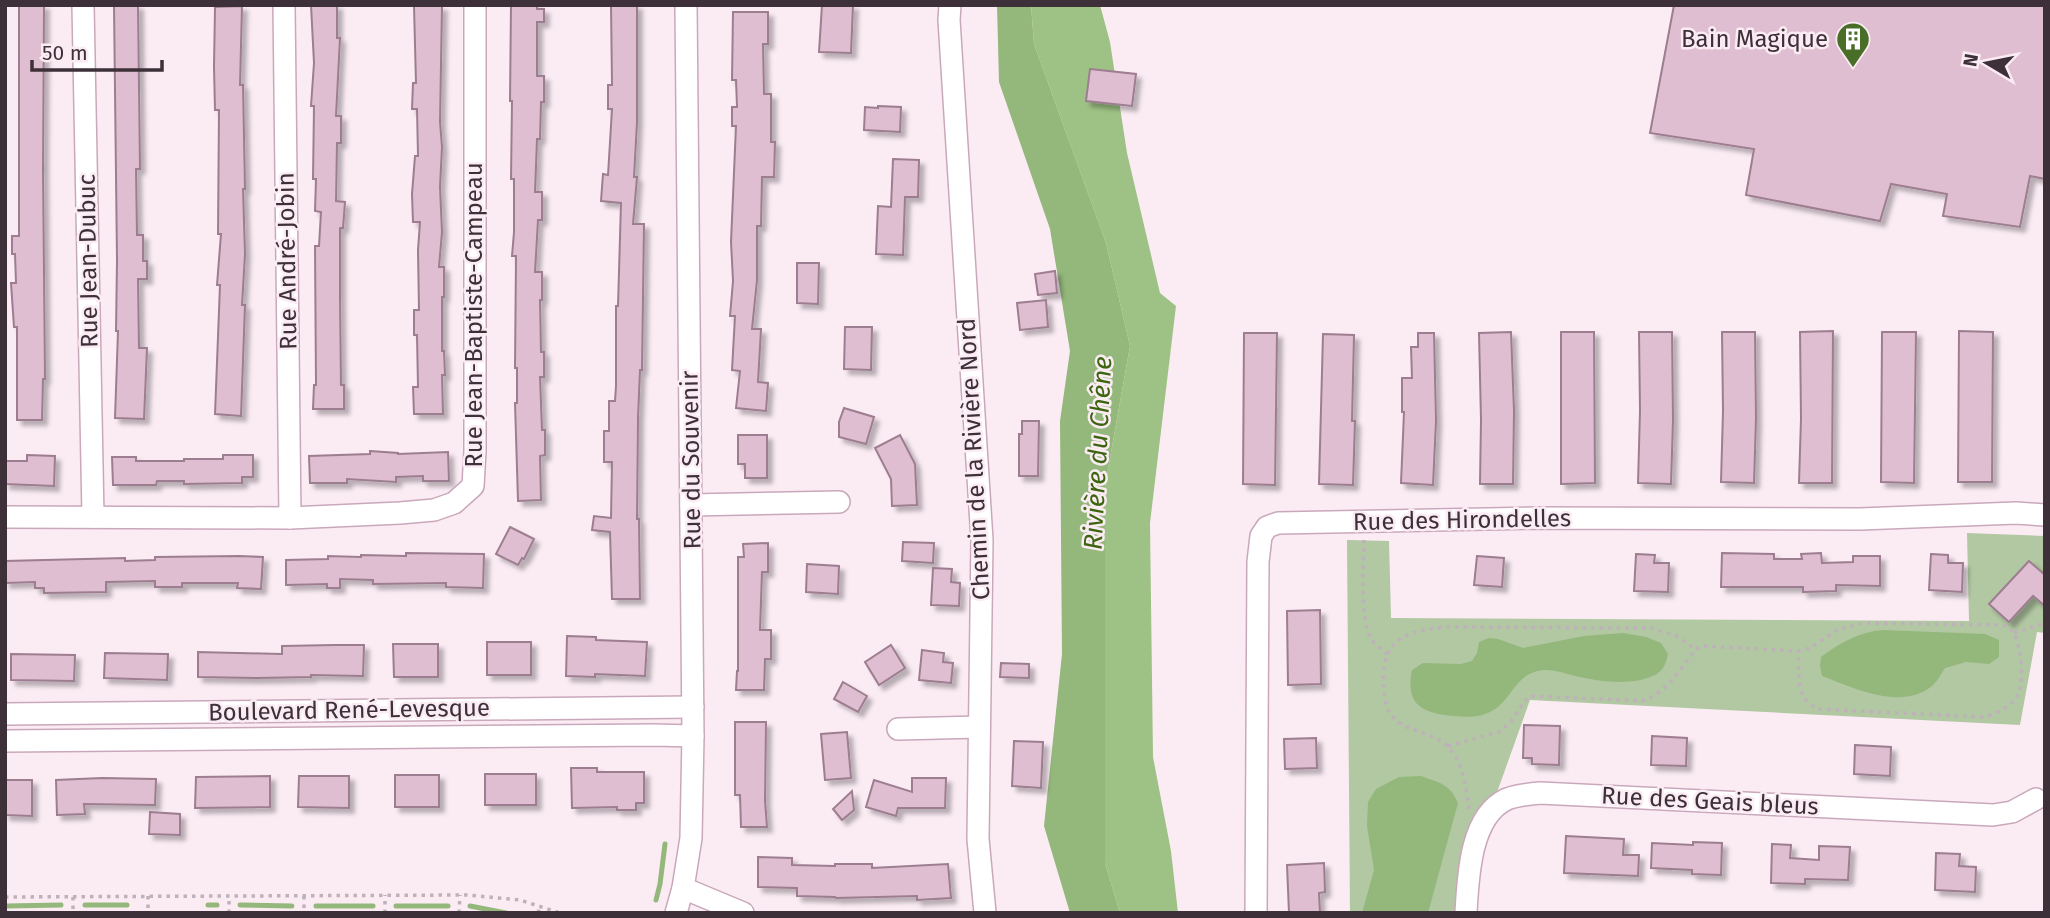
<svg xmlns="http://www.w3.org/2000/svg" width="2050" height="918" font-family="'Fira Sans',sans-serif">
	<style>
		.green { fill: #b1c8a2 }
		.forest { fill: #9ec285 }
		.water { fill: #94b77b }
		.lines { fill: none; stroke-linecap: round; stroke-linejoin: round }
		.stream { stroke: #94b77b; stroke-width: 5 }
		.building { fill: #e0bed1; stroke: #9d7e90; stroke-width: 2; filter: url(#shadow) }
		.minor-casing { stroke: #caa8bb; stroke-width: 24 }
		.path { stroke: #bfb1b9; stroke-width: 3.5; stroke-dasharray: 3.5 5; stroke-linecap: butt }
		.minor { stroke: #fff; stroke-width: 21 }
		.labels { text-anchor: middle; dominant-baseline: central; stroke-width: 5; stroke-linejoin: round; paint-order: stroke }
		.poi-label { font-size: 24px; fill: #3d3038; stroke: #fbecf4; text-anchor: end }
		.street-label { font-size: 24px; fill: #3d3038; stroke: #fbecf4 }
		.water-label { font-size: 26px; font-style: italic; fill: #3c650f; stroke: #fbecf4 }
	</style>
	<defs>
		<filter id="shadow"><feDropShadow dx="5" dy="5" stdDeviation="2" flood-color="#0004"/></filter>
	</defs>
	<rect width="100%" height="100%" fill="#fbecf4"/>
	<path class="green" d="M1967,533L2045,536V633L2037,632L2020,725L1530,700L1490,812L1464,913H1350L1347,540L1389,541L1391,618L1969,621Z"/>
	<path class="forest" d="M1031,5H1100L1110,42L1127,153L1160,293L1176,306L1150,523L1153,757L1171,851L1178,913H1120L1105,863V486L1130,346L1106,243L1034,44Z"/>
	<g class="water">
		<path d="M997,5H1031L1034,44L1106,243L1130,346L1105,486V863L1120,913H1070L1044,826L1062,654L1060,421L1070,351L1050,229L999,82Z"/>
		<path d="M1883,630L1985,634L1999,640V657L1989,664L1966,662L1945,668C1941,674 1937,682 1932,686C1901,711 1854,688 1822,676L1820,666L1821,657C1841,642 1859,632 1883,630Z"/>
		<path d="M1623,633L1646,637L1661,643L1668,654C1665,670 1659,675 1644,679C1621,685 1598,681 1575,676C1563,673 1549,668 1538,671C1515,675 1510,703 1490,712C1477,718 1467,717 1453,716C1422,713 1405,705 1412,670L1423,663L1461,664L1472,661L1477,653L1479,642L1489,638L1498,639L1523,648L1584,636Z"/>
		<path d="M1421,776C1440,783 1450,784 1458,803L1428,913H1362L1374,870L1367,826L1368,802L1376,789L1399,777Z"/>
	</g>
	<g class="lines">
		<g class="stream">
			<path d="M656,900L660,884L665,844"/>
			<path d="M85,905H127"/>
			<path d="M208,905H217"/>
			<path d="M240,905L292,906"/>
			<path d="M7,906L61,905"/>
			<path d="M316,906H373"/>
			<path d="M396,906H448"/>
			<path d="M470,906L506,913"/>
		</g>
	</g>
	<g class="building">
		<path d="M19,5H44L43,170L45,379H43L42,420H17V327H14L11,283H16L15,254H12V236H19Z"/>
		<path d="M114,5H138L140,169H136L137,235H143V261H147V279H138L139,348H147L144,419L115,418L118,331H116L117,260Z"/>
		<path d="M311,5H337V38H340L336,116H341V143H337L336,201L345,202L343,228H340V298L341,385H344V409H313L314,385H316L315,246H319L321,212L315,211L316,179H313L314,106H311L314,63Z"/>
		<path d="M511,5H537V9H544V22H537V76H544V102H541L540,139H537L535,192H542V220H538L535,272H542V300H540L541,352H544V377H540L542,430H545V455L540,456L541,500L518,501L515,403H517V368H515L516,256H512L514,232V179H511L512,101H510Z"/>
		<path d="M611,5H637V122L634,177H637L633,224H644L642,370H640L638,418L637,519H639L640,599H612L610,532L592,530L594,516L611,518L612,462H604V431H609V401H615L616,386V306H618L621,203L601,201L603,174L608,175L612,109H608V85H612Z"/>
		<path d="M822,5H853L851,53L819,52Z"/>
		<path d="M1674,5H2045V179L2030,176L2020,227L1943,216L1947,194L1891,184L1880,221L1746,195L1754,149L1650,133Z"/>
		<path d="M242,6L240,85H243L245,189H243L245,254L242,305H245L241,416L215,414L220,285H217L221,234H218L219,110H215L214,67L215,7Z"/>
		<path d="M414,6H442L440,122L442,147L440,187L442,232L439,267H444V297H442V351H444L445,375H442L443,414H414L413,387H418L417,335H414V310H419L418,250L420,222H413L412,194L415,156H418L417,109H412L413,83H416Z"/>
		<path d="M733,12H768V44H763L764,94H771V142H775L774,177H762L761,226H757V280L752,329H761L758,382L768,383L766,411L736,408L740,371L732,370L735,316H730L733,281L731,242L736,126H732V107H737L736,80H732Z"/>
		<path d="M1090,69L1136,74L1132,106L1086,101Z"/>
		<path d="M878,106L901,107L900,132L864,130L865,107L878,108Z"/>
		<path d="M893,159L919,160L918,197H905L903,255L876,254L878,206L891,207Z"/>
		<path d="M797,263H819L818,304L797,303Z"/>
		<path d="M1055,271L1057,293L1038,295L1035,274Z"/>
		<path d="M1046,300L1048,327L1020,330L1017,303Z"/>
		<path d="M845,327H872L871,370L844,369Z"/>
		<path d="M1833,331L1832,483H1799L1801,419L1800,332Z"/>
		<path d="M1959,331L1993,332L1992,482H1958Z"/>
		<path d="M1511,332L1514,411L1513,484H1480L1481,420L1479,333Z"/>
		<path d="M1561,332H1594L1595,483L1561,484Z"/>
		<path d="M1639,332H1672L1673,420L1671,484L1638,483L1640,411Z"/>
		<path d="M1722,332H1755L1756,418L1754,483L1721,482L1723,411Z"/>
		<path d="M1882,332H1916L1914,483L1881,482Z"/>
		<path d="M1244,333H1277L1275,485L1243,484Z"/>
		<path d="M1418,333H1434L1436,421L1433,485L1401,483L1404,412H1402V378H1412L1411,347H1418Z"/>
		<path d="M1323,334L1354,335L1352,421H1355L1353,485L1319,484Z"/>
		<path d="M844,408L874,417L866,444L839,437V422Z"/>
		<path d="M1022,421H1039L1038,476H1019V434H1022Z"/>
		<path d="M738,435H767V478H745V464H738Z"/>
		<path d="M900,435L915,464L917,505L892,506L891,479L875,448Z"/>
		<path d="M370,451L398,453V454L448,452L449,481H423V476L396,477V482L347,479V483H310L309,456L370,454Z"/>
		<path d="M27,455L55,456L54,486L5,484V461H27Z"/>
		<path d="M223,455H253V477H242V483L184,484V481H157L156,485H113L112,457H136V461H184V459H223Z"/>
		<path d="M510,527L534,539L524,559L522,558L518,565L496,554Z"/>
		<path d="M903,542L934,543L933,563L902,561Z"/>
		<path d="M768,543V572H762L760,630H771V659H765L764,690H736L737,671H738V557H744L743,544Z"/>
		<path d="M406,553L484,554L483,588L446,587V583L373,584V580L340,579V588H327V584L286,585V560L328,559V556L361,557V555L406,556Z"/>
		<path d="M1722,553L1774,554V559H1802L1801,554L1821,553L1822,563L1853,562V556H1880V586L1836,585V591L1803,592V587H1721Z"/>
		<path d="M1636,554L1655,555L1654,563H1669L1668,592L1634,591Z"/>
		<path d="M1931,554L1948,555V563H1963L1962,592L1929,590Z"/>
		<path d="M239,556L263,557L261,589L237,588L238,583H182V587H155V581L106,582V592L44,593V588H35V582L5,583V561L125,558V561L155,560V557Z"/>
		<path d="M1477,556L1504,558L1502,587L1474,585Z"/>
		<path d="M2029,561L2045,575V606L2033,596L2009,622L1989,604Z"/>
		<path d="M807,564L839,566L838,594L806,592Z"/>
		<path d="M933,568L952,569L951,582L960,583L959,606L931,605Z"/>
		<path d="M1320,610L1321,684L1288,685L1287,611Z"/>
		<path d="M567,636L596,637V640L647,642L645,676L595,674V677L566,676Z"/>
		<rect x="487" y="642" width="44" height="33"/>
		<path d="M393,644H438V677H394Z"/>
		<path d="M335,645H364L363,676L311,675V677L256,678L198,677V652L282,654V646Z"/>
		<path d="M891,645L905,668L879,685L865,662Z"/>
		<path d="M922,650L944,653L943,662L953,663L951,683L919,680Z"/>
		<path d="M105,653L168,654L167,680L104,678Z"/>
		<path d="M11,654L75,655L74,681L11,680Z"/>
		<path d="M1001,663L1029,664V678L1000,677Z"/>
		<path d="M843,682L867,696L858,712L834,699Z"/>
		<path d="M735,722H766L765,801L767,827H741L740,795H735Z"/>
		<path d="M1524,725L1560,726L1559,765L1532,764V758H1523Z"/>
		<path d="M847,732L851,778L825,780L821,734Z"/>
		<path d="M1652,736L1687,738L1686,766L1651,765Z"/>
		<path d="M1316,738L1317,768L1285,769L1284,739Z"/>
		<path d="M1014,741L1043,742L1041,788L1012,786Z"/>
		<path d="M1855,745L1891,747L1890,776L1854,774Z"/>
		<path d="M571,768H597V772H644V803H636V810H617V807L572,808Z"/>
		<rect x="485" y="774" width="51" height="31"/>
		<rect x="395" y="775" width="44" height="32"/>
		<path d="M270,776V807L195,808L196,777Z"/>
		<path d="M299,776H349V808L298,807Z"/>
		<path d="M102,778L156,779L155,805L84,804L85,814L57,815L56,780Z"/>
		<path d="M912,778H946L945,808H898L896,816L866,807L874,780L912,792Z"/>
		<path d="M5,780H32V816L5,815Z"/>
		<path d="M852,791L854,810L842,820L833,809Z"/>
		<path d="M150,812L180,814V835L149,834Z"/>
		<path d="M1566,836L1624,839L1623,855H1639L1638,876L1564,873Z"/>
		<path d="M1693,842L1722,843L1721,875L1692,874V870L1651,868L1652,843L1693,845Z"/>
		<path d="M1772,844L1791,845L1790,858L1819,860V846L1850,847L1848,880L1805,879V884L1771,883Z"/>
		<path d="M1936,853L1960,854L1959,866L1976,867L1975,892L1935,890Z"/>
		<path d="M758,857L792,858V865L835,866V864H872V868L948,864L951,898L917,900V896L836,898L835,897L797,896V888L758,887Z"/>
		<path d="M1324,863L1325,892L1319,893L1320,913H1289L1287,865Z"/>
	</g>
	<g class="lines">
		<g class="minor-casing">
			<g id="minor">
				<path d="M83,5L93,517"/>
				<path d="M284,5L290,518"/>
				<path d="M950,5L949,20L982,540L978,839L985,913"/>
				<path d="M691,505L839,502"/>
				<path d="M5,517L290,518L400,513L434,510L454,503L473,486L475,451V5"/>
				<path d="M5,714L693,707"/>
				<path d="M898,729L979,727"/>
				<path d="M5,741L654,735L693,736"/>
				<path d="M683,888L743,913"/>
				<path d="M676,913L683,888L691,838L693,736L686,5"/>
				<path d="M1256,913L1258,562L1261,536L1267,527L1278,523L1538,518L1860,519L2016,513L2045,515"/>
				<path d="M1466,913C1468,877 1470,816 1507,799C1518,795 1529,794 1540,793L1993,815L2012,812L2036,799"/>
			</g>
		</g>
		<g class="path">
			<path d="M1364,540C1364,564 1359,621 1372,640C1376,646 1383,650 1388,655"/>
			<path d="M2014,633L2045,623"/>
			<path d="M1448,746L1498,732L1509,724L1527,698L1531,696L1642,701C1667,693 1680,669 1696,649L1702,646L1798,651L1810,648L1837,630L1864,623L2002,625C2007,627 2012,629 2015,635C2021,648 2025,684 2017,697C2011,706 1994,715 1983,717L1819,709C1794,700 1800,674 1798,651"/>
			<path d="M1469,809C1466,788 1464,764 1449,748C1436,732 1407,733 1393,717C1385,709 1385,697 1384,687C1380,638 1406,631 1447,627L1652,628L1676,636L1696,649"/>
			<path d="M148,896V913"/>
			<path d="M304,896V913"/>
			<path d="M5,897L467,895L520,900L560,913"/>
			<path d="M73,897V913"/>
			<path d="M229,913V896"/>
			<path d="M385,913V895"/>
			<path d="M459,913L460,895"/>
			<path d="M538,913L540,906"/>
		</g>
		<use href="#minor" class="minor"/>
	</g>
	<defs>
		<g id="building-pin" transform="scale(1.75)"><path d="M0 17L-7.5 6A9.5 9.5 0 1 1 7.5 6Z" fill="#486e28" stroke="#fbecf4"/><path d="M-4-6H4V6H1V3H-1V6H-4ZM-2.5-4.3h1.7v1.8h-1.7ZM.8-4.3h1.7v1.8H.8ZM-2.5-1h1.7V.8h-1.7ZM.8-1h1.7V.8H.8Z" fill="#fff"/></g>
	</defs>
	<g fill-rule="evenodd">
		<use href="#building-pin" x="1853" y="39"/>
	</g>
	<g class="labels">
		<g class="poi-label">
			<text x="1828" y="39">Bain Magique</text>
		</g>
		<g class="street-label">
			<text transform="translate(88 261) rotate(-91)">Rue Jean-Dubuc</text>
			<text transform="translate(287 261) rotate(-91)">Rue André-Jobin</text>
			<text transform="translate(474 315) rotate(-90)">Rue Jean-Baptiste-Campeau</text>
			<text transform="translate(974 459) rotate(-93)">Chemin de la Rivière Nord</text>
			<text transform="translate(691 460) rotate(-91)">Rue du Souvenir</text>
			<text transform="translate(1462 520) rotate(-1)">Rue des Hirondelles</text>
			<text transform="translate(349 710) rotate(-1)">Boulevard René-Levesque</text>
			<text transform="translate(1710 801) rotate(3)">Rue des Geais bleus</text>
		</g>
		<g class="water-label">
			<text transform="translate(1098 453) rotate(-87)">Rivière du Chêne</text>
		</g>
	</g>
	<rect width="2050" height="918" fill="none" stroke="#3d3038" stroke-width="14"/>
	<g transform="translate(1987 63) rotate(280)" stroke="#fbecf4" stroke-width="5" paint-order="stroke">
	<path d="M0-5L12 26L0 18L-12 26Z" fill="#3d3038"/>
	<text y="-10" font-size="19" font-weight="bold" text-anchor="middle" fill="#3d3038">N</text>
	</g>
	<path d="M32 60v10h130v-10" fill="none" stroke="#3d3038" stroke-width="3.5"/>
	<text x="42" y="60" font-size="21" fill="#3d3038" stroke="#fbecf4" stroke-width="5" paint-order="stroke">50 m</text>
</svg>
